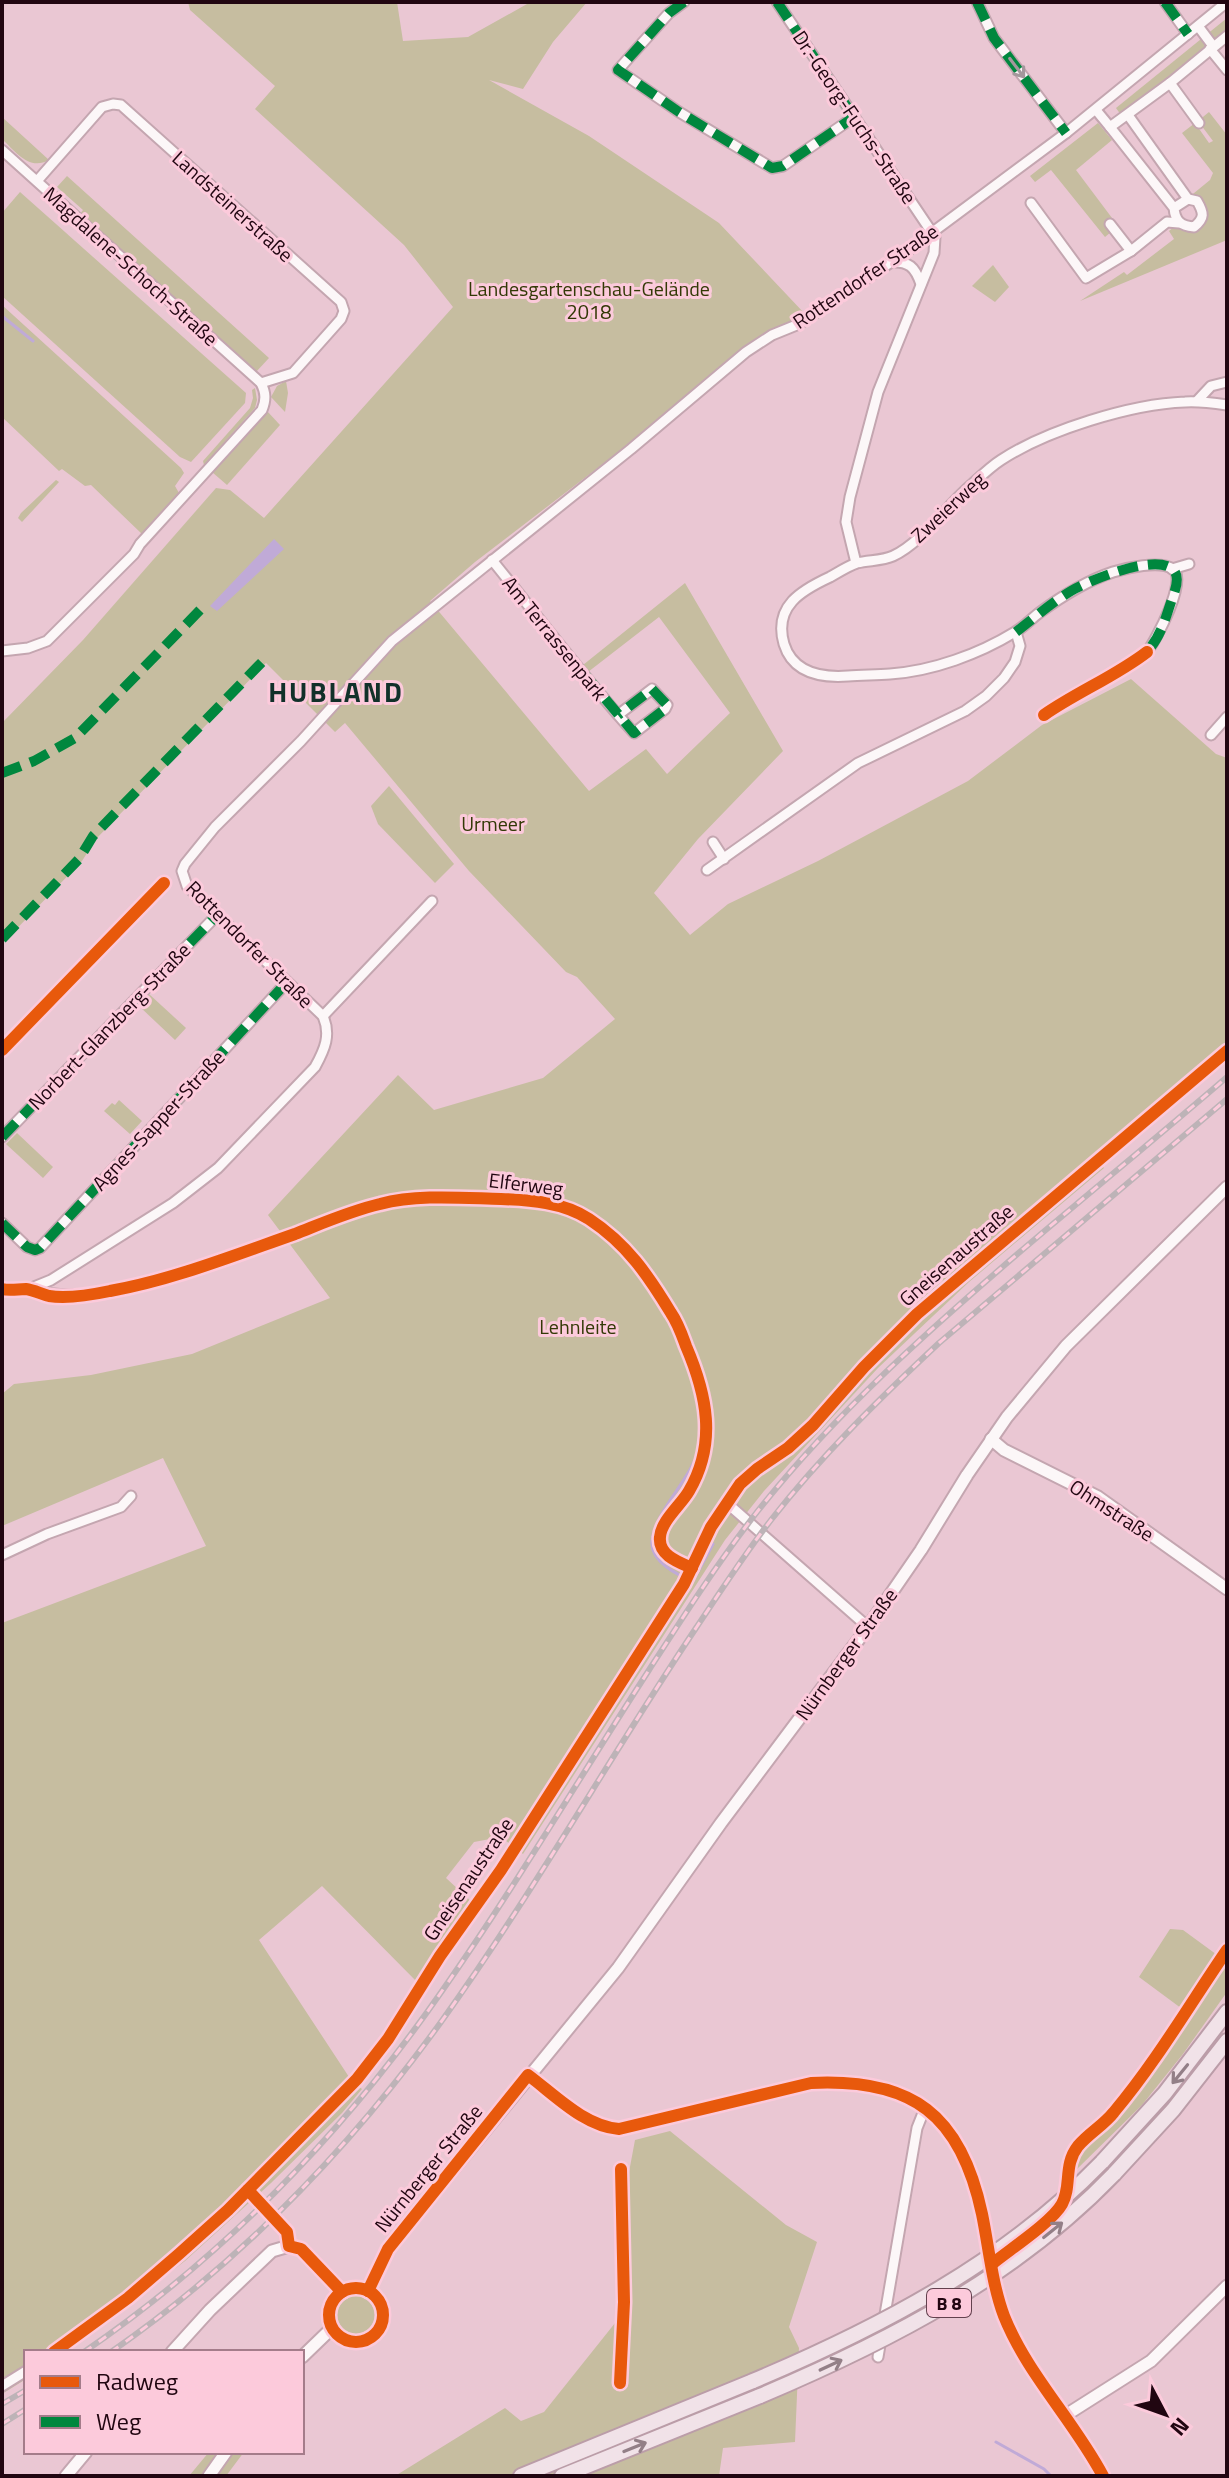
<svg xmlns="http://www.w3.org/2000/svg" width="1229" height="2478" font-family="'Titillium Web',sans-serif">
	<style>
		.green { fill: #c6bda0 }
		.water { fill: #c0aad7 }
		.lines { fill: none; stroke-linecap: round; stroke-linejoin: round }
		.stream { stroke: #c0aad7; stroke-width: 3 }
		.minor-casing { stroke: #c4a6b0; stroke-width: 13 }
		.tertiary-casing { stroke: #c4a6b0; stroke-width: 15 }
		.trunk-casing { stroke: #bb9da8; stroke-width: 18 }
		.minor { stroke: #fcf7f8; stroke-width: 9 }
		.tertiary { stroke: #fcf7f8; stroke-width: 11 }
		.trunk { stroke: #f1e2e8; stroke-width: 14 }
		.rail-casing { stroke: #bdb3b7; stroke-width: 6 }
		.rail { stroke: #fccadb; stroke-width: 3; stroke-dasharray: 9; stroke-linecap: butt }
		.trunk-bridge-casing { stroke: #bb9da8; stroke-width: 18; stroke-linecap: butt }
		.trunk-bridge { stroke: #f1e2e8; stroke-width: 14 }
		.quiet { stroke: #00873e; stroke-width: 10; stroke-dasharray: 20 10; stroke-linecap: butt }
		.cycleway-casing { stroke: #fccadb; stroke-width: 17 }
		.cycleway { stroke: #e8590c; stroke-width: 12 }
		.oneway { stroke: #a4979c }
		.oneway2 { stroke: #937f87 }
		.labels { text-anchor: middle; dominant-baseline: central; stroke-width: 6; stroke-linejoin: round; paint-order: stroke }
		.shield { fill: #fccadb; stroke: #63414e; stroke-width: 2 }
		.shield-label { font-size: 18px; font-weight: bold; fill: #210611 }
		.street-label { font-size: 20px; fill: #210611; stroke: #fccadb }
		.park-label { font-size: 20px; fill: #333906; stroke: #fccadb }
		.district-label { font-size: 28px; font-weight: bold; letter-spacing: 2px; fill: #11312a; stroke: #fccadb }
	</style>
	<rect width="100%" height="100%" fill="#eac7d3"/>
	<g class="green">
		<path d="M188,2H397L403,41L468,37L527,4V2H587L553,42L523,89L489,80L589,136L719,223L805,314L760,338L612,457L475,562L430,601L589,791L646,749L667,774L730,713L659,617L588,672L583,665L685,583L783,751L698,839L654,893L690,935L728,904L818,861L968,781L1042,725L1131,679L1216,754L1227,758V1046L1198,1068L1095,1158L1104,1168L969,1282L878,1368L764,1491L725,1540L523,1854L501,1837L474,1842L446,1878L473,1903L418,1983L322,1886L259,1940L351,2080L362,2089L342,2113L271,2183L185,2261L65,2352H26V2379L2,2394V1623L206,1546L163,1458L2,1526V1394L14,1384L91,1375L192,1354L330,1298L268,1215L398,1075L434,1110L543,1078L615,1019L577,977L566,972L469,871L345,723L335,732L266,663L96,839L82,861L2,944V723L83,640L216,488L230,490L264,518L453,307L404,245L255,109L275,86L190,10Z"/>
		<path d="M1227,18V29L1121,115L1116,108Z"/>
		<path d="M1209,112L1227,135V240L1080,301L1124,272L1127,275L1174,239L1169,231L1179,223L1194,227L1204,212L1188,198L1210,180L1213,173L1182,133L1195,123L1209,143L1213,141L1198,121Z"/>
		<path d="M2,117L49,160C29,171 16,152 2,139Z"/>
		<path d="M1098,123L1112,140L1076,170L1118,226L1105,237L1051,170L1035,182L1030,176Z"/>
		<path d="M67,176L269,358L256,372L80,214L83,210L57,187Z"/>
		<path d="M20,192L246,393L245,403L191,462L180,457L2,296V213Z"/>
		<path d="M993,265L1009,287L995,302L972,286Z"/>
		<path d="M2,305L181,468L184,473L175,486L179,493L142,534L91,485L85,486L62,469L59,471L2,417Z"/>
		<path d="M286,381L288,393L285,412L271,397L277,386Z"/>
		<path d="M255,388L257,400L255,408L204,465L203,461L250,408L253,398L252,390Z"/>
		<path d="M267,411L280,425L227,485L212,472Z"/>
		<path d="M56,480L59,482L22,522L18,518L21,513Z"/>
		<path d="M389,786L454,864L435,883L378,824L371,806Z"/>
		<path d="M149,994L186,1028L175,1040L139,1006Z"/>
		<path d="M119,1100L142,1121L130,1134L104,1111L112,1103L115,1105Z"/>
		<path d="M17,1133L53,1167L43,1178L6,1144Z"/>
		<path d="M1170,1929L1183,1930L1224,1960L1227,1956V1992L1183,2054L1142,2105L1073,2173C1070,2161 1077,2150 1087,2141C1128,2105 1157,2059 1189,2014L1139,1977Z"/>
		<path d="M670,2131L786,2225L817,2242L789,2327L799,2348L795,2442L723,2448L719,2476H395L505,2408L521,2421L544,2412L627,2308L624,2199L635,2140Z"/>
		<circle cx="356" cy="2315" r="19"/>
		<path d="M209,2452H244L226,2476H189Z"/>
	</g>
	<path class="water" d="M274,539L284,549L217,611L210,606Z"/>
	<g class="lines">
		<g class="stream">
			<path d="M2,316L33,341"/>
			<path d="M527,1205C540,1208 556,1210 568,1215C630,1242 677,1319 693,1382C698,1402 704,1428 699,1449C690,1481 655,1511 652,1541C650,1561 677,1575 693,1581L713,1544"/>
			<path d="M996,2442L1044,2469L1051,2476"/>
		</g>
		<g class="minor-casing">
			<g id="minor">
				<path d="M684,2L669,13L618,70L679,112L772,168L783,166L854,117"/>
				<path d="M777,2L935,237L934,253L878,392L850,497L846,522L856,563"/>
				<path d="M977,2L994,38L1066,133"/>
				<path d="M1165,2L1188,34"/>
				<path d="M1198,26L1213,46"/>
				<path d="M1210,49L1227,70"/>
				<path d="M1170,83L1199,123"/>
				<path d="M1096,110L1110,127L1170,83L1227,36"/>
				<path d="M1128,115L1188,199"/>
				<path d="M1110,127L1174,208C1175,221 1181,226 1194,227C1205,218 1204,213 1197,201L1188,199L1174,208"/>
				<path d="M2,150L261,383C266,393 266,400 262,410L140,544L134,554L47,641L28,648L2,651"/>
				<path d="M37,181L102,107L113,104L121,105L341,302L344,311L341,319L293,373L261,383"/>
				<path d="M1031,203L1086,278L1131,251L1167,222L1179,223"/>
				<path d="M1110,224L1131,251"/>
				<path d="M891,262C909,261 915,267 921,284"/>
				<path d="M1197,401L1211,386L1227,382"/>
				<path d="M492,560C539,618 584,678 634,733L665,709L667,705L652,689L618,715"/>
				<path d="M1172,569L1189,564"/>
				<path d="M1147,652C1156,640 1188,580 1173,569C1160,560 1126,568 1113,572C1086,581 1062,596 1039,613C1031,619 1024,627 1015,632C979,654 933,671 890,674C876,675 862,675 848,676C821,678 793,673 784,644C773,606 802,590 830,577C839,572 848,566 857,563C869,560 882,561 893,556C921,543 946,507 969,487C979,478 990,467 1001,460C1047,430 1131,404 1185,402C1199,401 1213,403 1227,405"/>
				<path d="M1211,735L1227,717"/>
				<path d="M713,842L724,859"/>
				<path d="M707,870L858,763L965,711L986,696L1004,678L1015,662L1020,646L1016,632"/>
				<path d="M323,1016L432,901"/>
				<path d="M2,1137L216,916"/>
				<path d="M2,1223L27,1247L35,1250L40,1248L287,982"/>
				<path d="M2,1289H29L51,1280L173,1203L218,1168L315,1067C325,1049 331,1035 323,1016L187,886L182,871L185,864L215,827L301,741L392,641L631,449L746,352L772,335L799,324L906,252L1066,133L1227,2"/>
				<path d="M29,1289C74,1303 121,1290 165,1277C209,1263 253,1249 296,1233C325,1222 352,1210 382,1203C416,1196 456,1198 490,1199C522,1200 555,1201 584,1216C643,1247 695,1340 705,1404C709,1425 706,1450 699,1470C695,1481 689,1492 682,1502C675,1513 661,1523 660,1537C658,1555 678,1562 692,1568"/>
				<path d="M728,1504L868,1627"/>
				<path d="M2,1555L47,1534L121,1507L131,1496"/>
				<path d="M248,2190L287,2232L289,2246"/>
				<path d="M884,2320L917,2128L925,2108"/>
				<path d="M54,2352L128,2298L179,2254L228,2210L357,2079L388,2039L440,1956L501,1870L684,1584L711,1527L740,1484L757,1469L788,1448L813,1425L864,1367L917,1314L1227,1051"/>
				<path d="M878,2357L881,2339"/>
				<path d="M2,2386L26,2371"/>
			</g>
		</g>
		<g class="tertiary-casing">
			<g id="tertiary">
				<path d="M991,1439L1004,1450L1098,1497L1227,1589"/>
				<path d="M528,2075C555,2095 584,2126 619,2129L811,2083C913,2078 961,2115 982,2214C989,2248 992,2284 1004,2316C1027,2374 1074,2421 1103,2476"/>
				<circle cx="356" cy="2315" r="27"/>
				<path d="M368,2291L388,2249L618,1968L721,1823L868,1627L921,1550L967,1475L1007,1417L1066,1346L1227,1187"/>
				<path d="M172,2352L210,2310L272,2251L289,2246L301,2249L342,2292"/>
				<path d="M302,2357L332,2328"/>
				<path d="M1066,2415L1151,2361L1227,2286"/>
				<path d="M66,2476L86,2452"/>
				<path d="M209,2476L226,2452"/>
			</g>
		</g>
		<g class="trunk-casing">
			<g id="trunk">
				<path d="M1102,2162L1165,2093L1227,2012"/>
				<path d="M1114,2174L1173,2110L1227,2041"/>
				<path d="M521,2476L753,2381"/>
				<path d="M562,2476L760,2396"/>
			</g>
		</g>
		<use href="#minor" class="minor"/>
		<use href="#tertiary" class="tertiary"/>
		<use href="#trunk" class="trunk"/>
		<g class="rail-casing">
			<g id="rail">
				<path d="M84,2352C225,2255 345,2131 442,1991C515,1887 580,1777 649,1670C683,1617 718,1562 757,1512C836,1412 931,1328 1028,1245C1094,1189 1161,1134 1227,1077"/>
				<path d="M111,2352C239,2263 350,2148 441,2022C532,1895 609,1758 696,1628C720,1592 744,1555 771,1520C821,1456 880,1398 939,1343L1227,1099"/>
				<path d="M2,2404L26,2390"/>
				<path d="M2,2424L26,2409"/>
			</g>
		</g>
		<use href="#rail" class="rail"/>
		<g class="trunk-bridge-casing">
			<g id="trunk-bridge">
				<path d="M753,2381C881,2327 1005,2262 1102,2162"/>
				<path d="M760,2396C890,2341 1016,2276 1114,2174"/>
			</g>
		</g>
		<use href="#trunk-bridge" class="trunk-bridge"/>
		<g class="quiet">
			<path d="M684,2L669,13L618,70L679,112L772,168L783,166L854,117"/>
			<path d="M777,2L862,129"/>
			<path d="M977,2L994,38L1066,133"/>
			<path d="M1165,2L1188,34"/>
			<path d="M1016,632C1034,618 1051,603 1071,591C1088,581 1161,550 1175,572C1180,580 1174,593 1171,602C1165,620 1159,642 1143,655"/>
			<path d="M586,676L634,733L665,709L667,705L652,689L618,715"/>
			<path d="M2,773L34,761L75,738L204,606"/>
			<path d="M2,939L79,859L93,836L264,660"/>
			<path d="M2,1137L216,916"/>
			<path d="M2,1223L27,1247L35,1250L40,1248L287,982"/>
		</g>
		<g class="cycleway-casing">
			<g id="cycleway">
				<path d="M1044,715C1077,692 1116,676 1147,652"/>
				<path d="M2,1050L164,883"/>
				<path d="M2,1289C10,1291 18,1289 26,1289C34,1290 41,1294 49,1296C68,1299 91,1295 110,1291C172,1280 235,1255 295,1234C323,1223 350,1211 380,1204C418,1194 462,1198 501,1199C530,1200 563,1202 589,1219C627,1244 648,1275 671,1313C678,1323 682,1335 686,1346C707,1395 717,1443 689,1491C681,1505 661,1521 660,1537C658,1555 678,1562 692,1568"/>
				<path d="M248,2190L287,2232L289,2246L301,2249L342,2292"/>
				<path d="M992,2264C1009,2250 1052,2222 1062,2204C1072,2186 1063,2165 1078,2146C1089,2133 1104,2125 1114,2112C1156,2062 1190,2004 1227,1950"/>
				<circle cx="356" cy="2315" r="27"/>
				<path d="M368,2291L388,2249L528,2075C555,2095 584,2126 619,2129L811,2083C913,2078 961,2115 982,2214C989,2248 992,2284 1004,2316C1027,2374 1074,2421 1103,2476"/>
				<path d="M54,2352L128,2298L179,2254L228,2210L357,2079L388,2039L440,1956L501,1870L684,1584L711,1527L740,1484L757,1469L788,1448L813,1425L864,1367L917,1314L1227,1051"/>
				<path d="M620,2383L624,2302L621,2169"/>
			</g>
		</g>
		<use href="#cycleway" class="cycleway"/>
	</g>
	<defs><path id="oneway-shaft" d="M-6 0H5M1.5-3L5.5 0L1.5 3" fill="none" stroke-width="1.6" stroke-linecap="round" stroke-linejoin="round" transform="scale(2)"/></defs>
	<use class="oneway" href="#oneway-shaft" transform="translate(1017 68) rotate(53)"/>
	<g class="oneway2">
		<use href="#oneway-shaft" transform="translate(1180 2074) rotate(129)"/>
		<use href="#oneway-shaft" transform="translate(1053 2230) rotate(-39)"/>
		<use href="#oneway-shaft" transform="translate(831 2365) rotate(-25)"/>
		<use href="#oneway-shaft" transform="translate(635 2447) rotate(-22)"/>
	</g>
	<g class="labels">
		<rect class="shield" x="927" y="2289" width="44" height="28" rx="6"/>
		<g class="shield-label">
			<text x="949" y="2303">B 8</text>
		</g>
		<g class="street-label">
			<text transform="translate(855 117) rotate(56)">Dr.-Georg-Fuchs-Straße</text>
			<text transform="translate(233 206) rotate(42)">Landsteinerstraße</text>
			<text transform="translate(131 266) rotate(42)">Magdalene-Schoch-Straße</text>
			<text transform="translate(865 276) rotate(-34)">Rottendorfer Straße</text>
			<text transform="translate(948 507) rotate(-43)">Zweierweg</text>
			<text transform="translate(555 638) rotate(51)">Am Terrassenpark</text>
			<text transform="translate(250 944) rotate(45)">Rottendorfer Straße</text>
			<text transform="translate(109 1026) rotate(-46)">Norbert-Glanzberg-Straße</text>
			<text transform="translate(158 1120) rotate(-47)">Agnes-Sapper-Straße</text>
			<text transform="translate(526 1184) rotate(7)">Elferweg</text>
			<text transform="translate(956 1255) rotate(-41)">Gneisenaustraße</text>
			<text transform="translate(1112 1510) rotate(33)">Ohmstraße</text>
			<text transform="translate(846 1654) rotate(-54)">Nürnberger Straße</text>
			<text transform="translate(468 1879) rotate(-56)">Gneisenaustraße</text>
			<text transform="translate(428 2168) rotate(-51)">Nürnberger Straße</text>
		</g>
		<g class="park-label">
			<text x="589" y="288">Landesgartenschau-Gelände<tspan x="589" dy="23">2018</tspan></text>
			<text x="493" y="823">Urmeer</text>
			<text x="578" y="1326">Lehnleite</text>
		</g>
		<g class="district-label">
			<text x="336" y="691">HUBLAND</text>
		</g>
	</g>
	<rect width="1229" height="2478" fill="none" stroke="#210611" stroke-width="8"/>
	<rect x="24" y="2350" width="280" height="104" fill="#fccadb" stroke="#a47c8a" stroke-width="2"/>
	<rect x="40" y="2376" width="40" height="12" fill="#e8590c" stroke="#a47c8a" stroke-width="2"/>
	<text x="96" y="2390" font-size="24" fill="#210611">Radweg</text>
	<rect x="40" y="2416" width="40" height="12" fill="#00873e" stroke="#a47c8a" stroke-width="2"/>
	<text x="96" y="2430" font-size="24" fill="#210611">Weg</text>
	<g transform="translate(1165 2414) rotate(131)" stroke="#fccadb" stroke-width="6" paint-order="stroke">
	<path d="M0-6L14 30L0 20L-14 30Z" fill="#210611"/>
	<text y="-12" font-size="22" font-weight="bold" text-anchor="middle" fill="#210611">N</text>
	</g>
</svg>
